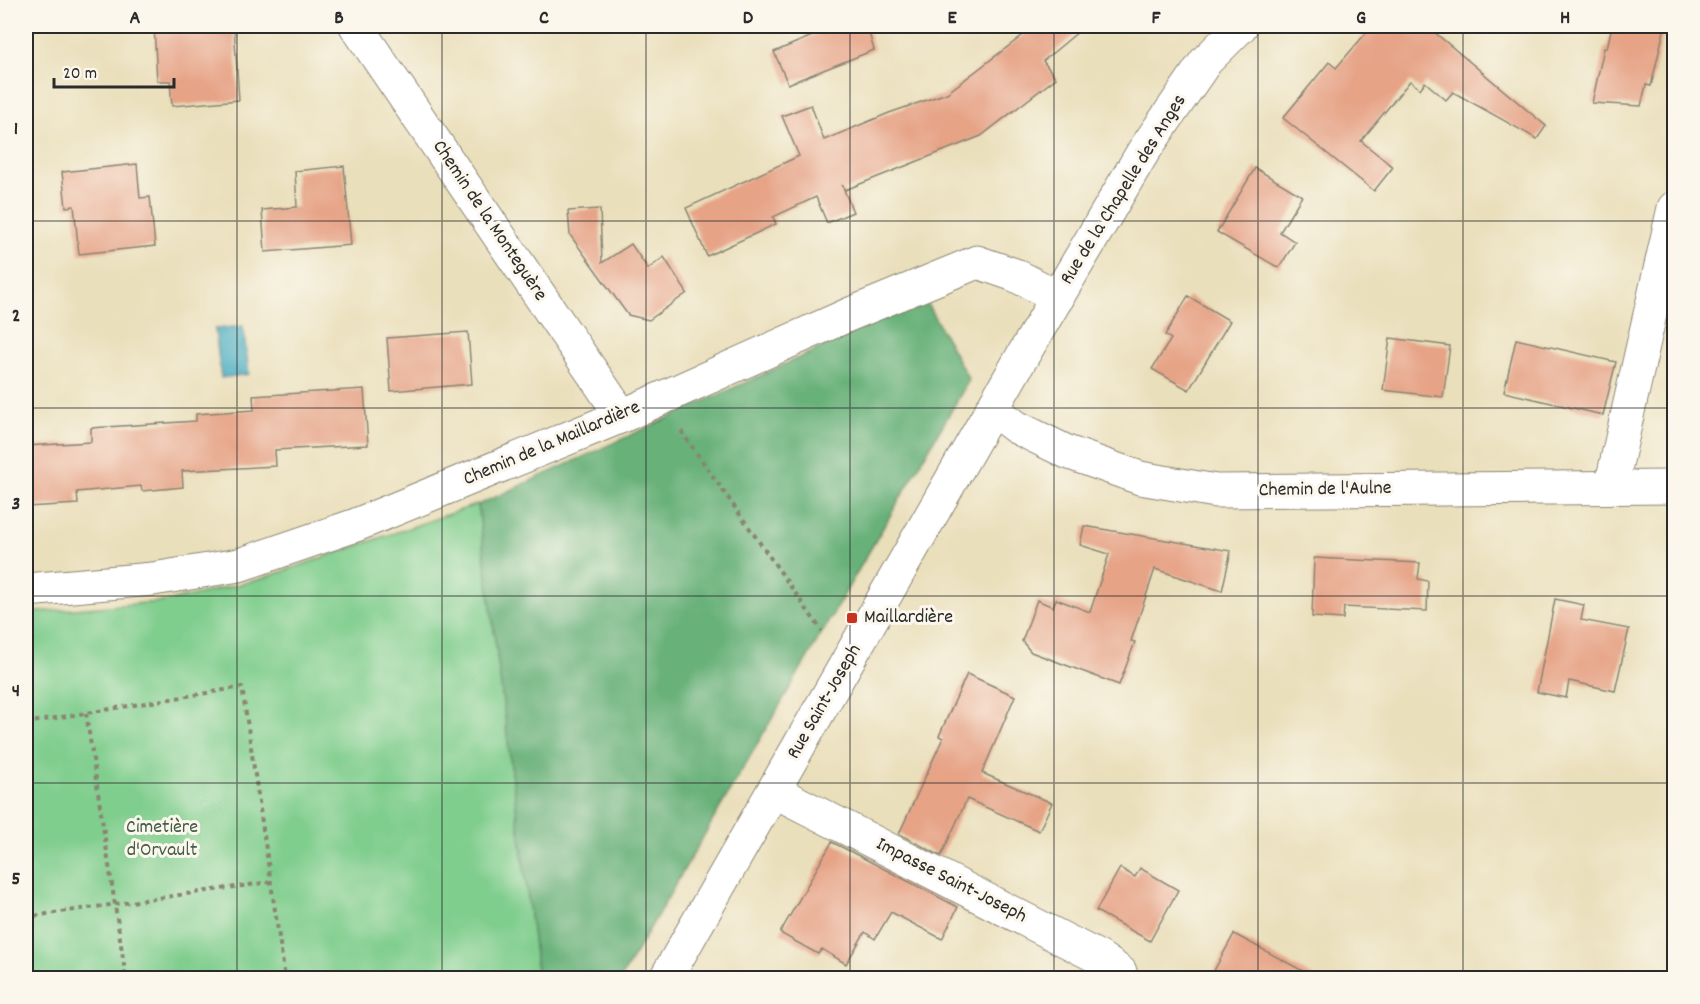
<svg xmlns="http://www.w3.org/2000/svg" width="1700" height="1004" font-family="Dekko,sans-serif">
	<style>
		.green { fill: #80ce8e; stroke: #567c5c; stroke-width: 1.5 }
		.forest { fill: #68b179; stroke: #4a6e52; stroke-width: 1.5 }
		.water { fill: #3fa9bf; stroke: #356a75; stroke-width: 1.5 }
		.building { fill: #e6a386 }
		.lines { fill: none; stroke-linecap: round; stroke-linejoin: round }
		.minor-casing { stroke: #8a8573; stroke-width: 35 }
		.major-casing { stroke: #8a8573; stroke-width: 35 }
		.path { stroke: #8a8573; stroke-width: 4; stroke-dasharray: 4.5 4.5; stroke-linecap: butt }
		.minor { stroke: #fff; stroke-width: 33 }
		.major { stroke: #fff; stroke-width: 33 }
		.grid { fill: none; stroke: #2b2b2b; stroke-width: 1.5; stroke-opacity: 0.55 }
		.poi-dot { fill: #c8321e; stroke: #fbf7ec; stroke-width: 2 }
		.labels { text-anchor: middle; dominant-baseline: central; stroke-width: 6; stroke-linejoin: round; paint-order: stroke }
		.street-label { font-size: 20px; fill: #2b2b2b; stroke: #fbf7ec }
		.poi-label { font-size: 20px; fill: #2b2b2b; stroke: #fbf7ec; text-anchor: start }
		.park-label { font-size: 20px; fill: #445c49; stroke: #fbf7ec }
		.neatline { fill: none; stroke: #2b2b2b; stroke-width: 2 }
		.grid-label { font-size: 20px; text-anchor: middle; font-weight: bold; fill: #2b2b2b }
	</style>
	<rect width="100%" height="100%" fill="#fbf7ec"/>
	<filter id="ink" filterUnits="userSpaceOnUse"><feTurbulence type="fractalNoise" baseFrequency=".0167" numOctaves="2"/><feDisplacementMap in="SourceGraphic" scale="12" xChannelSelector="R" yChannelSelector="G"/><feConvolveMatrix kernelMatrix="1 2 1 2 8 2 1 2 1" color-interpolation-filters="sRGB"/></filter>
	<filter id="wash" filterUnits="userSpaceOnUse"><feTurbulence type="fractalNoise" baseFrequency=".008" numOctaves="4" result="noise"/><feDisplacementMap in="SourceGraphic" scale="24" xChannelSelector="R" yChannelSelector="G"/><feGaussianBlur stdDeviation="1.35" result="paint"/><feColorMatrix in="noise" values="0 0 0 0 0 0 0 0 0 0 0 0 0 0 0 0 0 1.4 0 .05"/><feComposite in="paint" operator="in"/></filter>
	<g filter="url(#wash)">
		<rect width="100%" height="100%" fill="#eadfbb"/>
		<path class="green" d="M478,504L538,978H26V613L170,601L261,579Z"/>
		<path class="forest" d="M925,300L969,380L621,978H538L478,505Z"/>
		<path class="water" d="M243,326L249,374L221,378L215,329Z"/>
		<g id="blocks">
			<g class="building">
				<path d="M154,26H234L239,100L172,106L170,81H157Z"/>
				<path d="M836,26H867L874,50L788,84L774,52Z"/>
				<path d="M1035,26H1085L1043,61L1056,78L981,136L845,190L842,185L853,212L827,223L816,197L773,217L776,224L707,256L686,208L799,156L782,116L811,105L824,140L889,113L947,93Z"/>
				<path d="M1372,26H1427L1546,126L1537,139L1453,92L1446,100L1425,82L1420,89L1410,81L1361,141L1393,167L1374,191L1283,118L1329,62L1336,68Z"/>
				<path d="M1612,26H1665L1651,86L1646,85L1641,106L1592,103L1604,48H1607Z"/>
				<path d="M137,164L140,198L150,197L155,246L79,254L74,206L66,207L62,172Z"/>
				<path d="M344,166L351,245L265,252L262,210L297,207L295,171Z"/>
				<path d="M1255,168L1302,196L1280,232L1295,242L1279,268L1217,232Z"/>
				<path d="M600,209L602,263L631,244L648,269L664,257L687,293L649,320L628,315L570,235L568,211Z"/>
				<path d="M1188,296L1230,321L1189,390L1152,369L1171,339L1165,335Z"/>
				<path d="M468,332L472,384L391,391L387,338Z"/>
				<path d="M1390,338L1450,346L1443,397L1383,390Z"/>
				<path d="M1516,339L1616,362L1603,415L1504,392Z"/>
				<path d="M364,389L368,445L275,450L276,466L182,471L183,487L142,491L141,486L77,492L78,504L26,507V446L91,442V428L196,421V414L254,410L253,396Z"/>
				<path d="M1084,526L1231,551L1222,591L1155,569L1131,641L1135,642L1119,685L1031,652L1022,641L1037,600L1053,607L1056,599L1090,612L1109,554L1080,545Z"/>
				<path d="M1314,558L1420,563L1418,579L1428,581L1427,611L1344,607L1343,619L1312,617Z"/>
				<path d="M1555,599L1584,605L1581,620L1629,629L1615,691L1569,681L1566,698L1537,692Z"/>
				<path d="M967,674L1015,696L982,773L1052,803L1039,831L967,799L941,856L899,834L943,738L939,736Z"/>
				<path d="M832,842L958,907L942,939L891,912L875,939L865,932L846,964L822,949L818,954L780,933Z"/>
				<path d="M1120,868L1135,877L1140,868L1178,890L1150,941L1096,911Z"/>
				<path d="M1234,934L1316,978H1210Z"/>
			</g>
		</g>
	</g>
	<g filter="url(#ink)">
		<use href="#blocks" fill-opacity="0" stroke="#8a8573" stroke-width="1.5"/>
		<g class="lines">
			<g class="minor-casing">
				<g id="minor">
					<path d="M356,26L622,416"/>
					<path d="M992,409L1016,427L1067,452L1140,478L1216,491L1674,487"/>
					<path d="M1611,487L1674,208"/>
					<path d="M26,590L153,579L239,565L356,525L622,416L848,315L977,262L1015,275L1058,297"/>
					<path d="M774,791L1100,958L1120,972L1121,978"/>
				</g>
			</g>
			<g class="major-casing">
				<path id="major" d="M666,978L1019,362L1143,152L1206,61L1241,26"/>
			</g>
			<g class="path">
				<path d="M681,431L822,631"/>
				<path d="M86,713L126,978"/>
				<path d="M26,723L242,687L285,978"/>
				<path d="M26,917L270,882"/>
			</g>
			<use href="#minor" class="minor"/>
			<use href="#major" class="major"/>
		</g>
	</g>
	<path class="grid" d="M237,26V978M442,26V978M646,26V978M850,26V978M1054,26V978M1258,26V978M1463,26V978M26,221H1674M26,408H1674M26,596H1674M26,783H1674"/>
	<rect class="poi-dot" x="846" y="612" width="12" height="12" rx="3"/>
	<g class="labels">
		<g class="street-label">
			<text transform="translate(1124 190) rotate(-58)">Rue de la Chapelle des Anges</text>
			<text transform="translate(489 221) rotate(56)">Chemin de la Monteguère</text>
			<text transform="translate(552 444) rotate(-23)">Chemin de la Maillardière</text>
			<text transform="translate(1325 490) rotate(-1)">Chemin de l'Aulne</text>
			<text transform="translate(825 702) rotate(-60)">Rue Saint-Joseph</text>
			<text transform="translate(951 881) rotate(27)">Impasse Saint-Joseph</text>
		</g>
		<g class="poi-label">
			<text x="864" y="618">Maillardière</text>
		</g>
		<g class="park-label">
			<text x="162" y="828">Cimetière<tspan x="162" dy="23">d'Orvault</tspan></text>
		</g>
	</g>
	<rect width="1700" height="1004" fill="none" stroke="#fbf7ec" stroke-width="66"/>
	<path d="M54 78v9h120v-9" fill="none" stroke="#2b2b2b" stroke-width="3"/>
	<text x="63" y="78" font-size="18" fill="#2b2b2b" stroke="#fbf7ec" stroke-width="4.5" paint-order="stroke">20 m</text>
	<rect x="33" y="33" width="1634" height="938" class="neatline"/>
	<g class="grid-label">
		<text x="135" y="23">A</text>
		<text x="339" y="23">B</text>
		<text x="544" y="23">C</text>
		<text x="748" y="23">D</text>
		<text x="952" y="23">E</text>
		<text x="1156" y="23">F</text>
		<text x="1361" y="23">G</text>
		<text x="1565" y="23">H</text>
		<text x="16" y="134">1</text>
		<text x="16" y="321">2</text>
		<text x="16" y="509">3</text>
		<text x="16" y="696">4</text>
		<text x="16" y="884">5</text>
	</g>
</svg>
